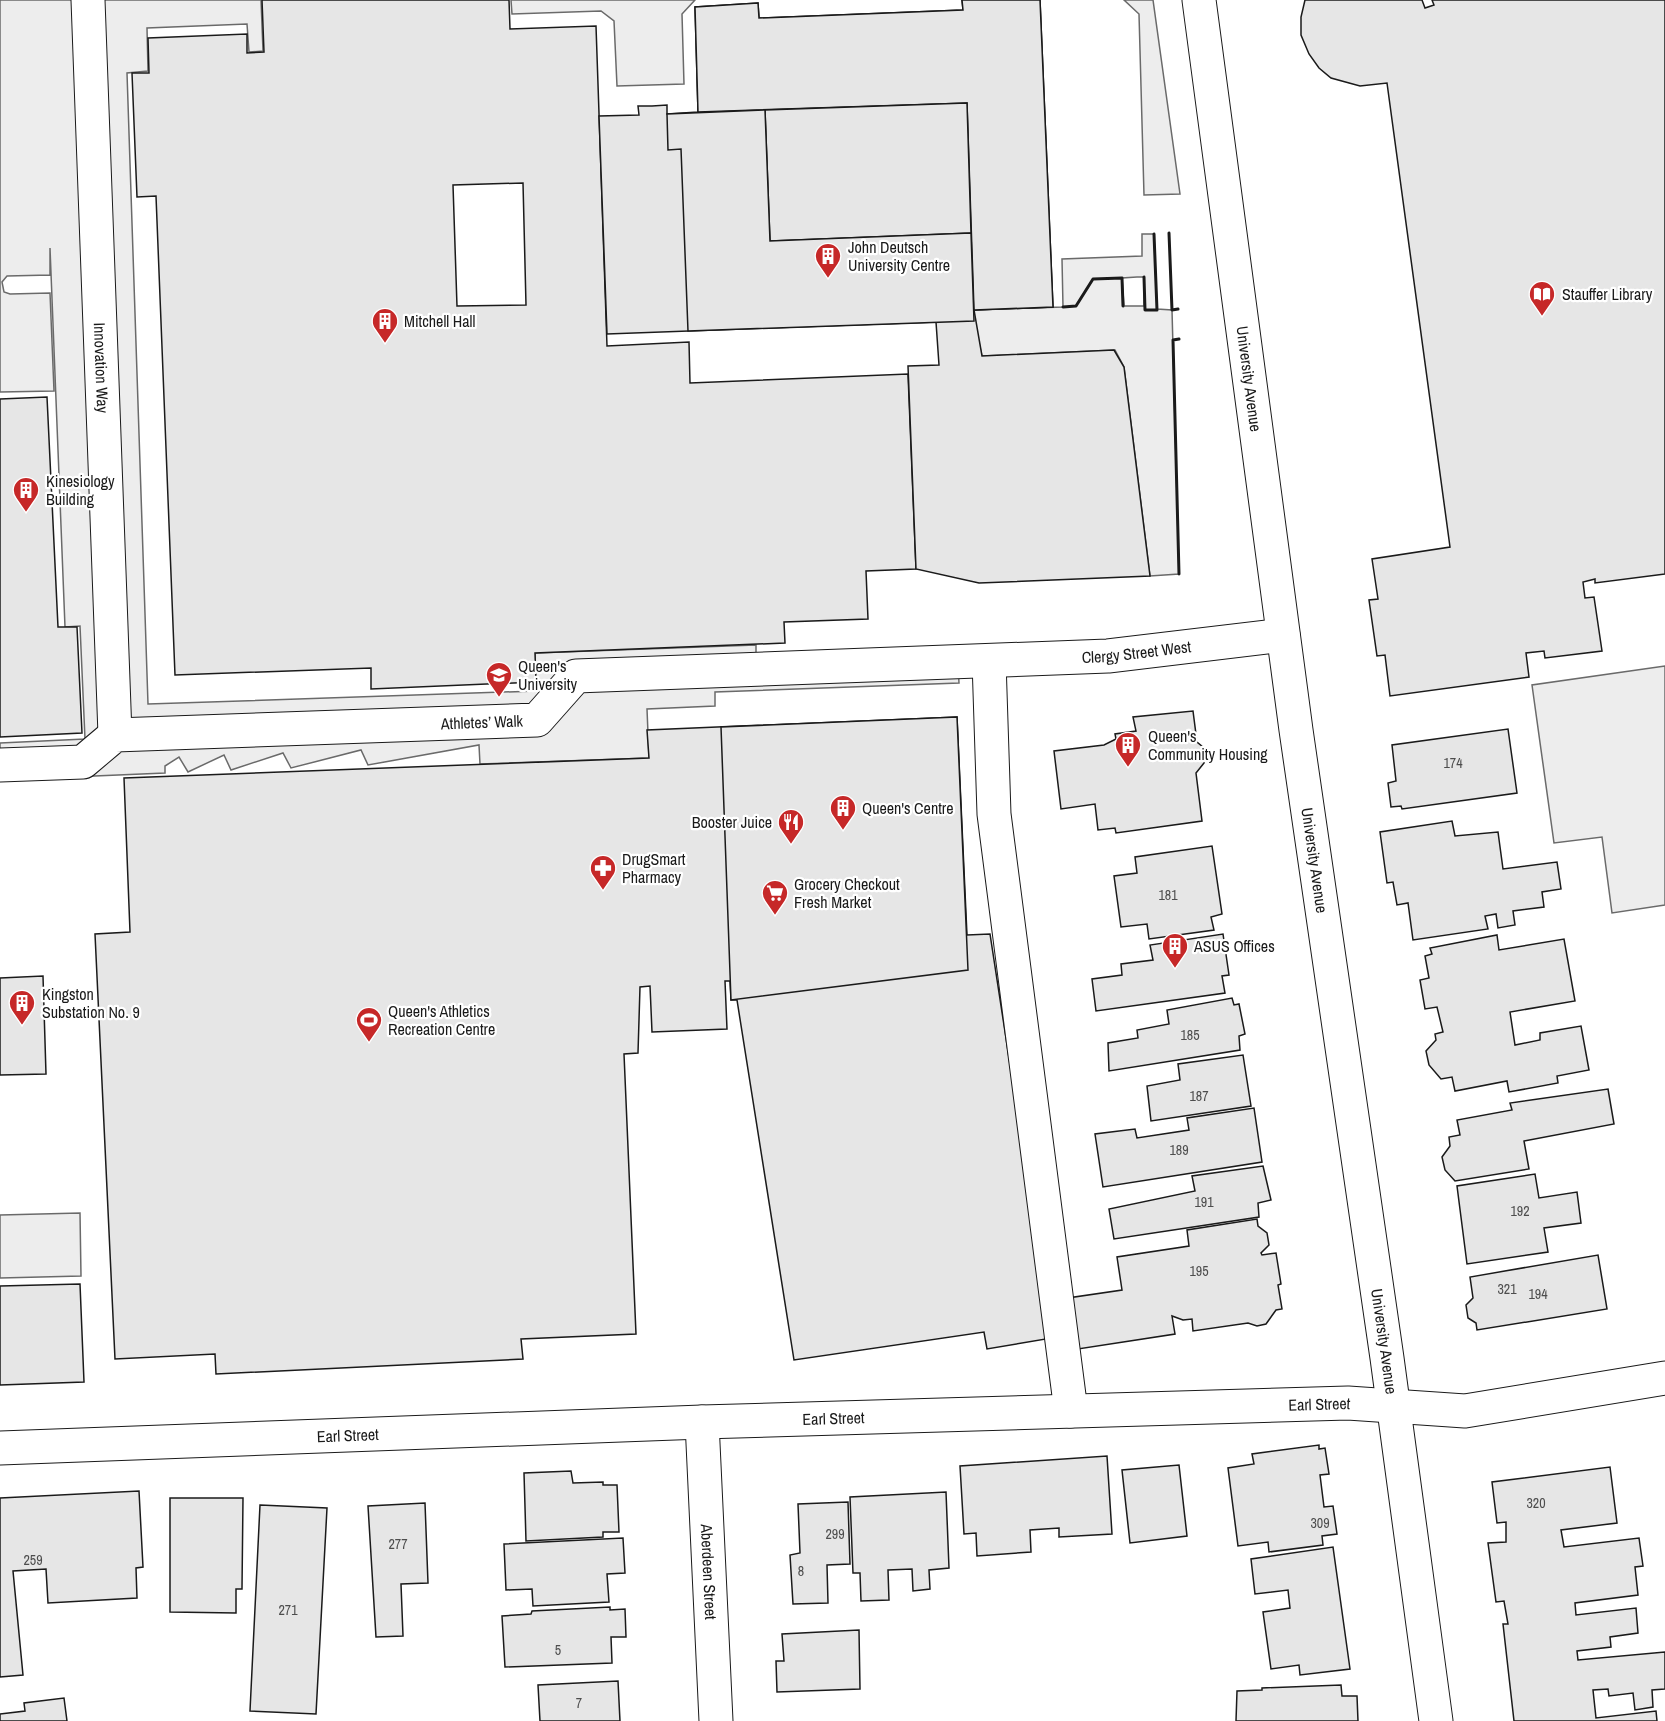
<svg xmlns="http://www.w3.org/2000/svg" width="1665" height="1721" font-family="'Archivo Narrow',sans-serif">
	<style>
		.built { fill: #ededed; stroke: #6a6a6a; stroke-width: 1.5; fill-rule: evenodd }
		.building { fill: #e6e6e6; stroke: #1a1a1a; stroke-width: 1.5; fill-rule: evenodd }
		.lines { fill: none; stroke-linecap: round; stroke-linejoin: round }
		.minor-casing { stroke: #1a1a1a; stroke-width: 35 }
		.major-casing { stroke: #1a1a1a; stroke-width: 35 }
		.minor { stroke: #fff; stroke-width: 33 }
		.major { stroke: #fff; stroke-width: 33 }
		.wall { stroke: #1a1a1a; stroke-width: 3 }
		.labels { text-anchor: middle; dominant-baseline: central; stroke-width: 4.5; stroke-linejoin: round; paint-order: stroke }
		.number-label { font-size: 14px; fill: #4d4d4d }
		.poi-label { font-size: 16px; fill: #1a1a1a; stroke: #fff; text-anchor: start }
		.street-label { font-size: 16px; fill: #1a1a1a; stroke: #fff }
	</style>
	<rect width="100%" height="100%" fill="#fff"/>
	<g class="built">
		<path d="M0,0H261L263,51L249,52L247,24L147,28L148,71L127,73L148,704L536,691L535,653L756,645V654L957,646L959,683L715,692V706L647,709L649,758L480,764L479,745L368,765L361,750L291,768L283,753L231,770L224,755L188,772L179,757L165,766V773L0,780V743L85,739L80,626L65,627L50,248V275L7,276L2,282L4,292L10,294L50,293L54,391L0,392Z"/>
		<path d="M511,0H695L682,14L684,84L617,86L614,21L601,11L512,14Z"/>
		<path d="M1124,0H1153L1180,194L1144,195L1139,14Z"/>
		<path d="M1142,234H1154L1157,309L1172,310L1179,574L1150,576L1124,367L1115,350L982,356L974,321V310L1063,307L1062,259L1142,256ZM1137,277H1144V306H1124L1122,278Z"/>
		<path d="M1665,666V905L1612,913L1602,837L1554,843L1532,685Z"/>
		<path d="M80,1213L81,1276L0,1278V1215Z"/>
	</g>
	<g class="building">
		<path d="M262,0H509L510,29L596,26L607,346L689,342L690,383L908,374L916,569L866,571L868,619L784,622L785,643L535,653L536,682L371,689V668L175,675L156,196L137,197L132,73H149L148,38L247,34V53L264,52ZM523,183L526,305L457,306L453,185Z"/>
		<path d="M962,0H1040L1053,307L974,310L982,356L1114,350L1124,367L1150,576L979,583L916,569L908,366L939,365L936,322L607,334L599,116L639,115L638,106H652L667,105V114L698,112L695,7L758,3L759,18L963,10Z"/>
		<path d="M962,0H1040L1053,307L974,310L967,103L698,112L695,7L758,3L759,18L963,10Z"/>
		<path d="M1422,0L1425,8L1434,5L1432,0H1665V574L1595,583V579L1583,582L1585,598L1594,597L1602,651L1545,658L1544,651L1526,653L1529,677L1390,696L1385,655L1377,656L1369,600L1378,599L1372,559L1450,547L1387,83L1360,86L1331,78L1319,68L1309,54L1301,35V17L1305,0Z"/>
		<path d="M967,103L971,233L770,241L765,110Z"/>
		<path d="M765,110L770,241L971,233L974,321L688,331L681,149L668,150L667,114Z"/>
		<path d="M47,397L58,627H77L82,733L0,737V399Z"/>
		<path d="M1193,711L1197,742L1203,747L1204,763L1196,773L1202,821L1116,833L1115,828L1098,830L1095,804L1061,809L1054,751L1104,745L1116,739L1115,734L1136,731L1133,717Z"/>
		<path d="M957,717L967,935L990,934L1052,1338L987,1349L984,1332L794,1360L737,1000H731L730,981H725L727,1029L652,1032L650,986L640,987L638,1053L624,1054L636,1334L521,1339L523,1359L216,1374L215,1354L115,1359L95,934L130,932L124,778L649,758L647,730Z"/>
		<path d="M957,717L968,970L731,1000L721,727Z"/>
		<path d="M1508,729L1517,793L1402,809L1401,806L1391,807L1388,783L1396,781L1392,745Z"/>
		<path d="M1452,821L1455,836L1498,832L1503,869L1557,862L1561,889L1542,892L1544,907L1513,911L1515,925L1498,928L1496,914L1485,916L1488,929L1413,940L1408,903L1397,905L1393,882L1387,883L1380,832Z"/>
		<path d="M1212,846L1222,914L1211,917L1214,930L1149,939L1147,924L1121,927L1114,876L1137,873L1135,857Z"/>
		<path d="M1223,934L1229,975L1222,976L1225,993L1096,1011L1092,979L1122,975L1121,964L1153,960L1150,945Z"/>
		<path d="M1497,935L1499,950L1564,939L1575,1001L1510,1012L1515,1045L1540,1040V1033L1581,1026L1589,1070L1557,1076L1558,1083L1509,1092L1507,1081L1455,1091L1452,1077L1441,1079L1429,1065L1426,1051L1436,1040L1435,1034L1443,1032L1437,1007L1425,1009L1420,980L1429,978L1425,956L1432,954L1430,948Z"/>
		<path d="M43,976L46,1074L0,1075V978Z"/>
		<path d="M1232,998L1234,1005L1239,1004L1245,1034L1239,1036L1240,1050L1109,1071L1108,1043L1138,1038L1137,1030L1169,1024L1167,1010Z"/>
		<path d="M1243,1055L1251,1106L1151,1121L1147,1086L1180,1080L1178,1064Z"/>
		<path d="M1608,1089L1614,1124L1524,1141L1529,1169L1455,1181L1445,1170L1442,1157L1450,1146L1449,1137L1460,1135L1457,1120L1512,1110L1510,1103Z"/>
		<path d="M1254,1108L1262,1162L1103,1187L1095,1134L1135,1129L1137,1138L1189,1130L1187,1118Z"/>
		<path d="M1263,1166L1271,1200L1258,1203L1259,1217L1114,1239L1109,1209L1195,1191L1192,1176Z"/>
		<path d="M1535,1174L1539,1198L1577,1192L1581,1223L1544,1228L1548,1252L1467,1264L1457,1186Z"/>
		<path d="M1257,1219L1258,1226L1267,1233L1269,1245L1261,1253L1262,1255L1276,1253L1281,1284L1278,1285L1282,1309L1276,1310L1266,1324L1257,1326L1248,1323L1193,1331L1192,1319L1183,1320L1172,1316L1175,1334L1078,1349L1068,1298L1122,1290L1117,1257L1189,1246L1187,1230Z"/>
		<path d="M1598,1255L1607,1309L1477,1330L1476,1323L1468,1318L1466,1305L1473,1298L1470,1277Z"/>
		<path d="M80,1284L84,1382L0,1385V1286Z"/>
		<path d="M1319,1445V1449L1325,1448L1329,1474L1320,1475L1324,1507L1333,1506L1337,1534L1322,1536L1323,1545L1269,1552L1268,1542L1238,1546L1228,1468L1254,1464L1252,1454Z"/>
		<path d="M1107,1456L1112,1534L1059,1537V1528L1030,1530L1031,1552L977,1556L976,1533L964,1534L960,1466Z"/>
		<path d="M1179,1465L1187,1536L1130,1543L1122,1470Z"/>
		<path d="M1610,1467L1617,1523L1561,1530L1564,1547L1639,1538L1643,1566L1635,1567L1638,1595L1575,1603L1576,1615L1636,1608L1638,1633L1610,1637L1611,1647L1577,1651L1578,1660L1665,1652V1689L1652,1690L1653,1707L1635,1710L1633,1693L1609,1696L1608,1689L1593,1690L1596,1718L1656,1711L1657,1721H1514L1503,1624H1508L1504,1601L1496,1602L1488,1543L1506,1542V1522L1497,1523L1492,1482Z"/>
		<path d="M571,1471L573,1483L603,1482V1485H617L619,1532H603V1537L526,1541L524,1473Z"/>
		<path d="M139,1491L143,1567L136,1568L137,1598L48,1603L46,1569L13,1571L23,1675L0,1677V1498Z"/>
		<path d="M946,1492L949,1568L929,1570L930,1589L913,1591L912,1569L888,1570L889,1600L861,1601L860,1573H853L850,1497Z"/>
		<path d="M170,1498H243L242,1589H236V1613L170,1612Z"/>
		<path d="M848,1502L850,1564L827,1565L828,1603L793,1604L790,1555L800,1553L798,1504Z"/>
		<path d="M425,1503L428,1583L401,1584L403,1636L376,1637L368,1506Z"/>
		<path d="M260,1505L327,1508L316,1714L250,1711Z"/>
		<path d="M623,1538L625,1573L607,1574L609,1602L533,1606L532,1589L506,1590L504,1544Z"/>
		<path d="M1333,1547L1350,1669L1300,1675L1299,1665L1271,1669L1263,1612L1290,1608L1288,1590L1255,1594L1251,1559Z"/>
		<path d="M610,1607V1610L625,1609L626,1637H611L612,1663L505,1667L502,1616L531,1614L532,1611Z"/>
		<path d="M859,1630L860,1689L777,1692L776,1661H784L782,1634Z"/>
		<path d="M618,1681L620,1721H540L538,1685Z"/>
		<path d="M1341,1685L1342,1696H1357L1358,1721H1236L1237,1691L1262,1690V1688Z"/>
		<path d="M64,1698L67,1721H0V1714L25,1711L24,1703Z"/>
	</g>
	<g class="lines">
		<g class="minor-casing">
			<g id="minor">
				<path id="s1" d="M88,0L115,735"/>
				<path d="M989,661L994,814L1071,1411"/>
				<path id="s2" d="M0,765L83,762L115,735L537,720L576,676L1108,656L1283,635"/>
				<path id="s3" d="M702,1422L716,1721"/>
				<path id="s4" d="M0,1448L702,1422L1348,1403L1465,1411L1665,1378"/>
			</g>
		</g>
		<g class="major-casing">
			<g id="major">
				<path id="s5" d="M1199,0L1296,730L1387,1358L1436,1721"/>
			</g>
		</g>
		<use href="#minor" class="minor"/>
		<use href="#major" class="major"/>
		<g class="wall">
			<path d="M1169,233L1172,310L1178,309"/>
			<path d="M1144,277L1145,310H1157L1154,234"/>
			<path d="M1063,307L1076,306L1093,279L1122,278L1123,306"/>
			<path d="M1179,339L1173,340L1179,574"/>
		</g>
	</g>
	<defs>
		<g id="building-pin" transform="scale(1.35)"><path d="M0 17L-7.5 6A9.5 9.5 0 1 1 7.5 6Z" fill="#c62828" stroke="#fff"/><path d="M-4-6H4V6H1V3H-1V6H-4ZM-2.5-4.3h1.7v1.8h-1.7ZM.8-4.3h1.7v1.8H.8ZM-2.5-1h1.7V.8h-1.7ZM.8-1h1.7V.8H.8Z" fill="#fff"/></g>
		<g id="library-pin" transform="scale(1.35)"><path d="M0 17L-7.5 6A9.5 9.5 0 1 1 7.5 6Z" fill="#c62828" stroke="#fff"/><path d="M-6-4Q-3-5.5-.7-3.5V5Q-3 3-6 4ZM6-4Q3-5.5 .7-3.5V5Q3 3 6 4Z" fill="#fff"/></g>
		<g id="university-pin" transform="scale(1.35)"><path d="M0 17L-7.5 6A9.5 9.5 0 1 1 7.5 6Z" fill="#c62828" stroke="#fff"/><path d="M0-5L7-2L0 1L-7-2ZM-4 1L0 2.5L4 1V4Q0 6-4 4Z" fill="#fff"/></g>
		<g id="restaurant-pin" transform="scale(1.35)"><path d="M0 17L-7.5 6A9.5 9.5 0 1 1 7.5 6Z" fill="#c62828" stroke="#fff"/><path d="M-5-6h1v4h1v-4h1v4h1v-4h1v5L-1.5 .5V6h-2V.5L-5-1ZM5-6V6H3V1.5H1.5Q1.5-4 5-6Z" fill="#fff"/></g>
		<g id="pharmacy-pin" transform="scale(1.35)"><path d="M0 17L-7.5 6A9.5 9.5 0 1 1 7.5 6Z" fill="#c62828" stroke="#fff"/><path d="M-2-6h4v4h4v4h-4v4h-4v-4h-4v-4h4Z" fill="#fff"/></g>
		<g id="supermarket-pin" transform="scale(1.35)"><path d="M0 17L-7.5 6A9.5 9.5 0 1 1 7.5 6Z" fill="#c62828" stroke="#fff"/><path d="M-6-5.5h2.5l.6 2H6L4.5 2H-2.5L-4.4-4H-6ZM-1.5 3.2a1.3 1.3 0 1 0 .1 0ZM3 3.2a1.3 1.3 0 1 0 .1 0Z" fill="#fff"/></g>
		<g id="stadium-pin" transform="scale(1.35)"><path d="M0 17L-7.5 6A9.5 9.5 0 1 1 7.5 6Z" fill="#c62828" stroke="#fff"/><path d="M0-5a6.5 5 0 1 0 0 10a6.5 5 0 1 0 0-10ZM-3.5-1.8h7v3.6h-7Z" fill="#fff"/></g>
	</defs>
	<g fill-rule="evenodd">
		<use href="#building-pin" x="828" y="256"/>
		<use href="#library-pin" x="1542" y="294"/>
		<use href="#building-pin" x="385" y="321"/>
		<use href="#building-pin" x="26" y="490"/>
		<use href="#university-pin" x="499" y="675"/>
		<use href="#building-pin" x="1128" y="745"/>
		<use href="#building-pin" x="843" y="808"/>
		<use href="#restaurant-pin" x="791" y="822"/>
		<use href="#pharmacy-pin" x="603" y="868"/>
		<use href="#supermarket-pin" x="775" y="893"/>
		<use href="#building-pin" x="1175" y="946"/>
		<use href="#building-pin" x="22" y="1003"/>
		<use href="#stadium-pin" x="369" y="1020"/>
	</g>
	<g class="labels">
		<g class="number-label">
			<text x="1453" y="763">174</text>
			<text x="1168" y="895">181</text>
			<text x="1190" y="1035">185</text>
			<text x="1199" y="1096">187</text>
			<text x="1179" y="1150">189</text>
			<text x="1204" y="1202">191</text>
			<text x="1520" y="1211">192</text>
			<text x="1199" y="1271">195</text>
			<text x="1507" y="1289">321</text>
			<text x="1538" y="1294">194</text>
			<text x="1536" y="1503">320</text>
			<text x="1320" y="1523">309</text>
			<text x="835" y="1534">299</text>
			<text x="398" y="1544">277</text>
			<text x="33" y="1560">259</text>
			<text x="801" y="1571">8</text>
			<text x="288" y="1610">271</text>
			<text x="558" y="1650">5</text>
			<text x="579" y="1703">7</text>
		</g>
		<g class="poi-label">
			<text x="848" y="247">John Deutsch<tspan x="848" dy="18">University Centre</tspan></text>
			<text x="1562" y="294">Stauffer Library</text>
			<text x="404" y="321">Mitchell Hall</text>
			<text x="46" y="481">Kinesiology<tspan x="46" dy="18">Building</tspan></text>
			<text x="518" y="666">Queen's<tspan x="518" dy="18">University</tspan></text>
			<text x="1148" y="736">Queen's<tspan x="1148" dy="18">Community Housing</tspan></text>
			<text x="862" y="808">Queen's Centre</text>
			<text x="772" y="822" text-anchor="end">Booster Juice</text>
			<text x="622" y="859">DrugSmart<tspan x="622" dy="18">Pharmacy</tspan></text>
			<text x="794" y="884">Grocery Checkout<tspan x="794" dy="18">Fresh Market</tspan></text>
			<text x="1194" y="946">ASUS Offices</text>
			<text x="42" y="994">Kingston<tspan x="42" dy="18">Substation No. 9</tspan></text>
			<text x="388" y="1011">Queen's Athletics<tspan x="388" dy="18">Recreation Centre</tspan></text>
		</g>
		<g class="street-label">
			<text stroke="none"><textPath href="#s1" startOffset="368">Innovation Way</textPath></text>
			<text stroke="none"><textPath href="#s5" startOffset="382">University Avenue</textPath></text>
			<text stroke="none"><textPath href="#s2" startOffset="1167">Clergy Street West</textPath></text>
			<text stroke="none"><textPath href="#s2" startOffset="492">Athletes’ Walk</textPath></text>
			<text stroke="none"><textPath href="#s5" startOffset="868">University Avenue</textPath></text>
			<text stroke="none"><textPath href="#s5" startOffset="1354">University Avenue</textPath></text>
			<text stroke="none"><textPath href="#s4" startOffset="1320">Earl Street</textPath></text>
			<text stroke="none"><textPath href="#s4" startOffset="834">Earl Street</textPath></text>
			<text stroke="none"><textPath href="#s4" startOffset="348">Earl Street</textPath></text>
			<text stroke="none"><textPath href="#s3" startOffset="150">Aberdeen Street</textPath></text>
		</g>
	</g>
</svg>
